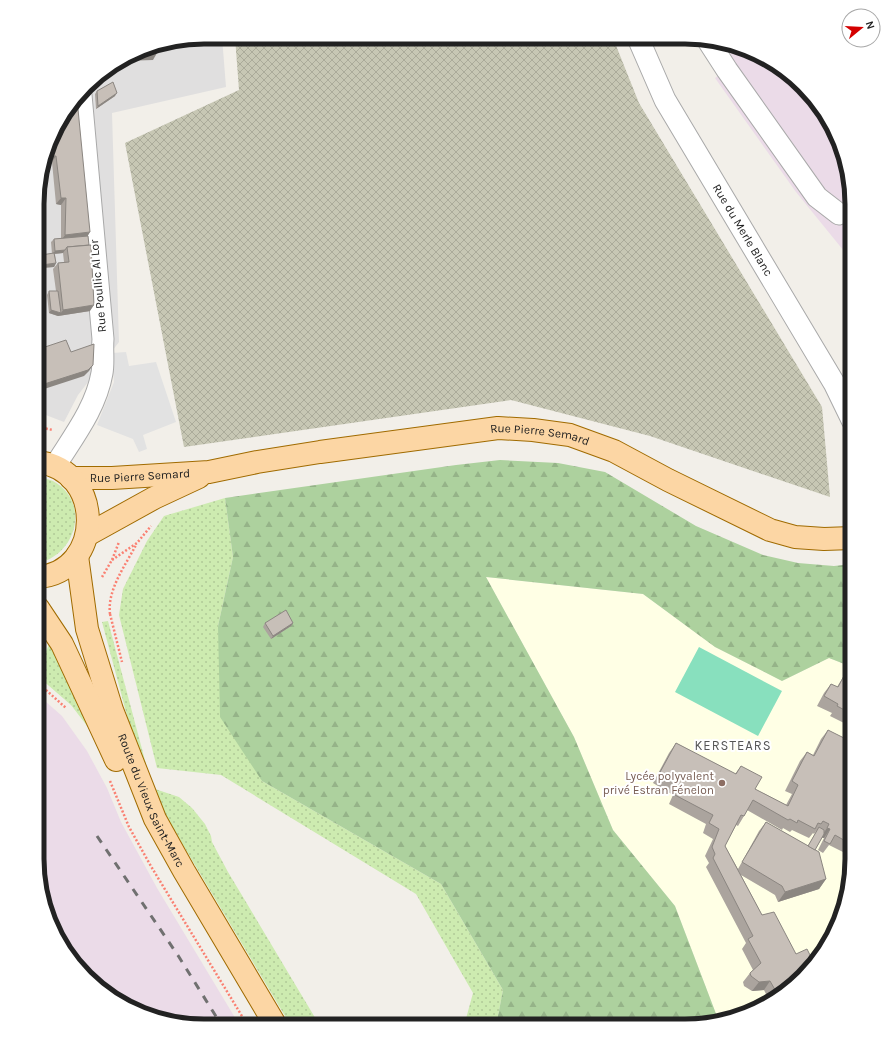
<svg xmlns="http://www.w3.org/2000/svg" width="889" height="1063" font-family="Karla,sans-serif">
	<style>
		.residential { fill: #e0dfdf }
		.education { fill: #ffffe5 }
		.railway { fill: #ebdbe8 }
		.construction { fill: url(#construction-cross-hatch) }
		.grass { fill: url(#grass-dots) }
		.forest { fill: url(#forest-firs) }
		.pitch { fill: #88e0be }
		.parking { fill: #e2e2e2 }
		.lines { fill: none; stroke-linecap: round; stroke-linejoin: round }
		.minor-casing { stroke: #a9a9a9; stroke-width: 23 }
		.major-casing { stroke: #a06b00; stroke-width: 24 }
		.path { stroke: #fa8072; stroke-width: 2.5; stroke-dasharray: 2 2; stroke-linecap: butt }
		.minor { stroke: #fff; stroke-width: 21 }
		.major { stroke: #fcd6a4; stroke-width: 22 }
		.rail { stroke: #707070; stroke-width: 3; stroke-dasharray: 8 8; stroke-linecap: butt }
		.wall { fill: #aba49e; fill-rule: evenodd }
		.shaded-wall { fill: #8b8681 }
		.building { fill: #c7bfb8; stroke: #8b8681 }
		.education-dot { fill: #8d6e63; stroke: #fff; stroke-width: 1.5 }
		.labels { text-anchor: middle; dominant-baseline: central; stroke-width: 4; stroke-linejoin: round; paint-order: stroke }
		.street-label { font-size: 12px; fill: #222; stroke: #fff }
		.education-label { font-size: 12px; fill: #785e54; stroke: #fff; text-anchor: end }
		.neighbourhood-label { font-size: 13px; letter-spacing: 1px; fill: #555; stroke: #fff }
		.rim { fill: none; stroke: #222; stroke-width: 5 }
	</style>
	<defs>
		<pattern id="construction-cross-hatch" width="8" height="8" patternUnits="userSpaceOnUse"><rect width="8" height="8" fill="#c7c7b4"/><path d="M0 0l8 8M0 8l8-8" fill="none" stroke="#abab9a"/></pattern>
		<pattern id="grass-dots" width="8" height="8" patternUnits="userSpaceOnUse"><rect width="8" height="8" fill="#cdebb0"/><path d="M2 2h.1M6 6h.1" fill="none" stroke="#b0c997" stroke-width="1.8" stroke-linecap="round"/></pattern>
		<pattern id="forest-firs" width="22" height="20" patternUnits="userSpaceOnUse"><rect width="22" height="20" fill="#add19e"/><path d="M5 1l3.5 6h-7zM16 11l3.5 6h-7z" fill="#95b388"/></pattern>
	</defs>
	<rect width="100%" height="100%" fill="#f2efe9"/>
	<path class="residential" d="M204,37H222L226,87L112,113L119,342L78,395L64,422L38,412V182L59,121L94,78L150,46Z"/>
	<path class="education" d="M486,577L643,594L715,647L782,681L829,658L852,667V870L843,913L824,951L769,1003L718,1019L675,906L613,830L574,737Z"/>
	<g class="railway">
		<path d="M726,46L778,65L829,120L846,161L852,204V261L796,192L715,78L735,65Z"/>
		<path d="M37,694L62,716L87,751L107,788L121,822L157,888L240,1026H193L150,1017L112,998L60,943L43,902L37,859Z"/>
	</g>
	<path class="construction" d="M235,37L613,38L639,103L822,407L830,497L650,436L511,400L184,447L125,143L239,90Z"/>
	<g class="grass">
		<path d="M38,476C43,478 48,479 53,481C90,501 78,554 38,563Z"/>
		<path d="M225,498L233,557L218,626L262,781L441,884L503,990L496,1026H464L473,993L416,894L221,775L157,768L119,615L123,589L147,541L164,516Z"/>
		<path d="M108,621L147,768L140,764L102,622Z"/>
		<path d="M38,626L45,635L37,653Z"/>
		<path d="M50,642L91,731L71,705L41,679C36,667 46,653 50,642Z"/>
		<path d="M152,788L179,797L192,808L205,824L211,836L212,842L228,872L320,1026H291L155,798Z"/>
	</g>
	<path class="forest" d="M500,460L558,463L605,472L696,526L763,555L798,563L834,566L852,564V667L829,658L782,681L715,647L643,594L486,577L574,737L613,830L675,906L718,1019L696,1026H496L503,990L441,884L262,781L220,717L218,626L233,557L225,498L456,465Z"/>
	<path class="pitch" d="M699,647L782,691L758,736L675,692Z"/>
	<path class="parking" d="M126,352L129,366L156,362L176,422L143,435L147,449L139,452L133,439L97,425L114,382L112,353Z"/>
	<g class="lines">
		<g class="minor-casing">
			<g id="minor">
				<path id="s1" d="M638,38L665,100L834,383L852,420"/>
				<path d="M707,39L727,70L817,197L839,214"/>
				<path d="M55,466C73,437 96,408 102,373C104,362 102,350 103,339L81,95"/>
			</g>
		</g>
		<g class="major-casing">
			<g id="major">
				<path id="s2" d="M71,478H112L209,472L257,462L320,452L498,428L533,430L570,435L614,451L668,480L770,530L795,537L824,539L852,538"/>
				<path d="M87,535L154,498L199,477"/>
				<path id="s3" d="M77,556L87,629L112,710L155,819L184,871L276,1026"/>
				<path d="M38,577C104,572 105,470 38,462"/>
				<path d="M38,608L62,644L116,760"/>
			</g>
		</g>
		<g class="path">
			<path d="M38,299L41,298"/>
			<path d="M38,427L53,430"/>
			<path d="M112,560L137,543L151,526"/>
			<path d="M102,577L112,560L119,542"/>
			<path d="M110,614L122,662"/>
			<path d="M110,614C107,590 125,566 136,545"/>
			<path d="M37,662L41,653"/>
			<path d="M37,682L66,708"/>
			<path d="M110,781L129,827L152,868L248,1026"/>
		</g>
		<use href="#minor" class="minor"/>
		<use href="#major" class="major"/>
		<path class="rail" d="M97,836L179,957L222,1026"/>
	</g>
	<g class="wall">
		<path d="M97,91L115,96L96,109L95,94Z"/>
		<path d="M59,121L88,236L90,311L58,316L49,313L47,295L49,291H56L53,269L58,263L64,262L63,253L55,254L56,263L54,267L40,268L39,258L41,255L52,254L51,242L54,239L61,238V205L56,204L52,162H48L47,156Z"/>
		<path d="M265,623H293L291,626L271,639L263,627Z"/>
		<path d="M845,674L852,677V719L848,725L830,716L832,713L817,706L824,693L831,684L837,687Z"/>
		<path d="M828,730L849,843L843,852L829,845L823,853L818,850L824,838H822L815,850L826,879L819,889L778,902L775,895L741,875L762,915L796,954L813,961L770,1002L764,990L752,991L744,986L743,982L750,973L753,970L742,949L746,943L706,867L709,863L705,856L713,839L703,833L706,824L669,804L673,795L653,783L669,753L676,743L735,774L741,766L755,789L786,805L792,794L785,791L800,761L807,752L813,755L821,739ZM747,810L782,830L783,828L790,832L792,830L809,838L813,833L814,834L817,830L808,846L766,822L759,831L738,869L725,846L736,825L738,826L744,816Z"/>
		<path d="M827,944L824,952L821,955V953Z"/>
	</g>
	<g class="shaded-wall">
		<path d="M157,53L153,60L123,61L135,55Z"/>
		<path d="M117,93L115,96L96,109L98,106Z"/>
		<path d="M52,156H56L52,162H48Z"/>
		<path d="M61,198H66L61,205L56,204Z"/>
		<path d="M90,232L86,239L61,241L65,235Z"/>
		<path d="M65,250L63,253L52,254L55,251Z"/>
		<path d="M56,263L54,267L40,268L42,265Z"/>
		<path d="M94,305L90,311L58,316L49,313L51,310L61,313L63,310Z"/>
		<path d="M93,365L89,371L84,376L38,391V386Z"/>
		<path d="M293,623L291,626L271,639L273,636Z"/>
		<path d="M827,828L830,829L824,838L821,837Z"/>
		<path d="M826,879L819,889L778,902L785,892Z"/>
		<path d="M770,981L764,990L752,991L759,982Z"/>
	</g>
	<g class="building">
		<path d="M157,45V53L135,55L150,46Z"/>
		<path d="M113,82L117,93L98,106L97,91Z"/>
		<path d="M77,99L90,232L65,235L66,198H61L56,156H52L51,145L59,121Z"/>
		<path d="M88,236L89,245L67,247L65,250L55,251L54,239Z"/>
		<path d="M91,245L94,305L63,310L58,263L69,262L67,247Z"/>
		<path d="M54,253L56,263L42,265L41,255Z"/>
		<path d="M49,291H58L61,313L51,310Z"/>
		<path d="M66,340L71,352L94,344L93,365L88,370L38,386V344L39,349Z"/>
		<path d="M286,610L293,623L273,636L265,623Z"/>
		<path d="M845,674L852,677V714L837,706L838,704L824,696L831,684L838,687Z"/>
		<path d="M828,730L846,739L850,733H852V838L849,843L835,835L830,844L824,841L830,829L827,828L829,824L823,821L821,824L818,823L815,829L798,820L797,823L790,819L788,820L753,800L744,816L741,815L725,846L762,915L774,912L796,954L807,949L813,961L778,995L770,981L759,982L751,976L750,973L761,963L748,939L753,936L713,858L715,854L712,847L719,829L709,823L713,815L675,795L680,786L659,774L676,743L736,774L741,766L762,777L755,789L788,806L798,785L792,781L807,752L814,756Z"/>
		<path d="M766,822L819,852L826,879L785,892L782,886L742,862Z"/>
		<path d="M819,827L824,830V834L815,850L808,846Z"/>
	</g>
	<circle class="education-dot" cx="722" cy="783" r="4"/>
	<g class="labels">
		<g class="street-label">
			<text stroke="none"><textPath href="#s1" startOffset="219">Rue du Merle Blanc</textPath></text>
			<text transform="translate(98 286) rotate(-95)">Rue Poullic Al Lor</text>
			<text stroke="none"><textPath href="#s2" startOffset="473">Rue Pierre Semard</textPath></text>
			<text stroke="none"><textPath href="#s2" startOffset="69">Rue Pierre Semard</textPath></text>
			<text stroke="none"><textPath href="#s3" startOffset="257">Route du Vieux Saint-Marc</textPath></text>
		</g>
		<g class="education-label">
			<text x="714" y="776">Lycée polyvalent<tspan x="714" dy="14">privé Estran Fénelon</tspan></text>
		</g>
		<g class="neighbourhood-label">
			<text x="733" y="745">KERSTEARS</text>
		</g>
	</g>
	<path d="M0 0H889V1063H0ZM204 44H685A160 160 0 0 1 845 204V859A160 160 0 0 1 685 1019H204A160 160 0 0 1 44 859V204A160 160 0 0 1 204 44Z" fill="#fff" fill-rule="evenodd"/>
	<path class="rim" d="M204 44H685A160 160 0 0 1 845 204V859A160 160 0 0 1 685 1019H204A160 160 0 0 1 44 859V204A160 160 0 0 1 204 44Z"/>
	<g transform="translate(861 28) rotate(72)"><circle r="19" fill="#ffffff" stroke="#a7a7a7"/>
	<path d="M0-3L7 15L0 10L-7 15Z" fill="#d40000"/>
	<text y="-6" font-size="11" font-weight="bold" text-anchor="middle" fill="#222222">N</text>
	</g>
</svg>
